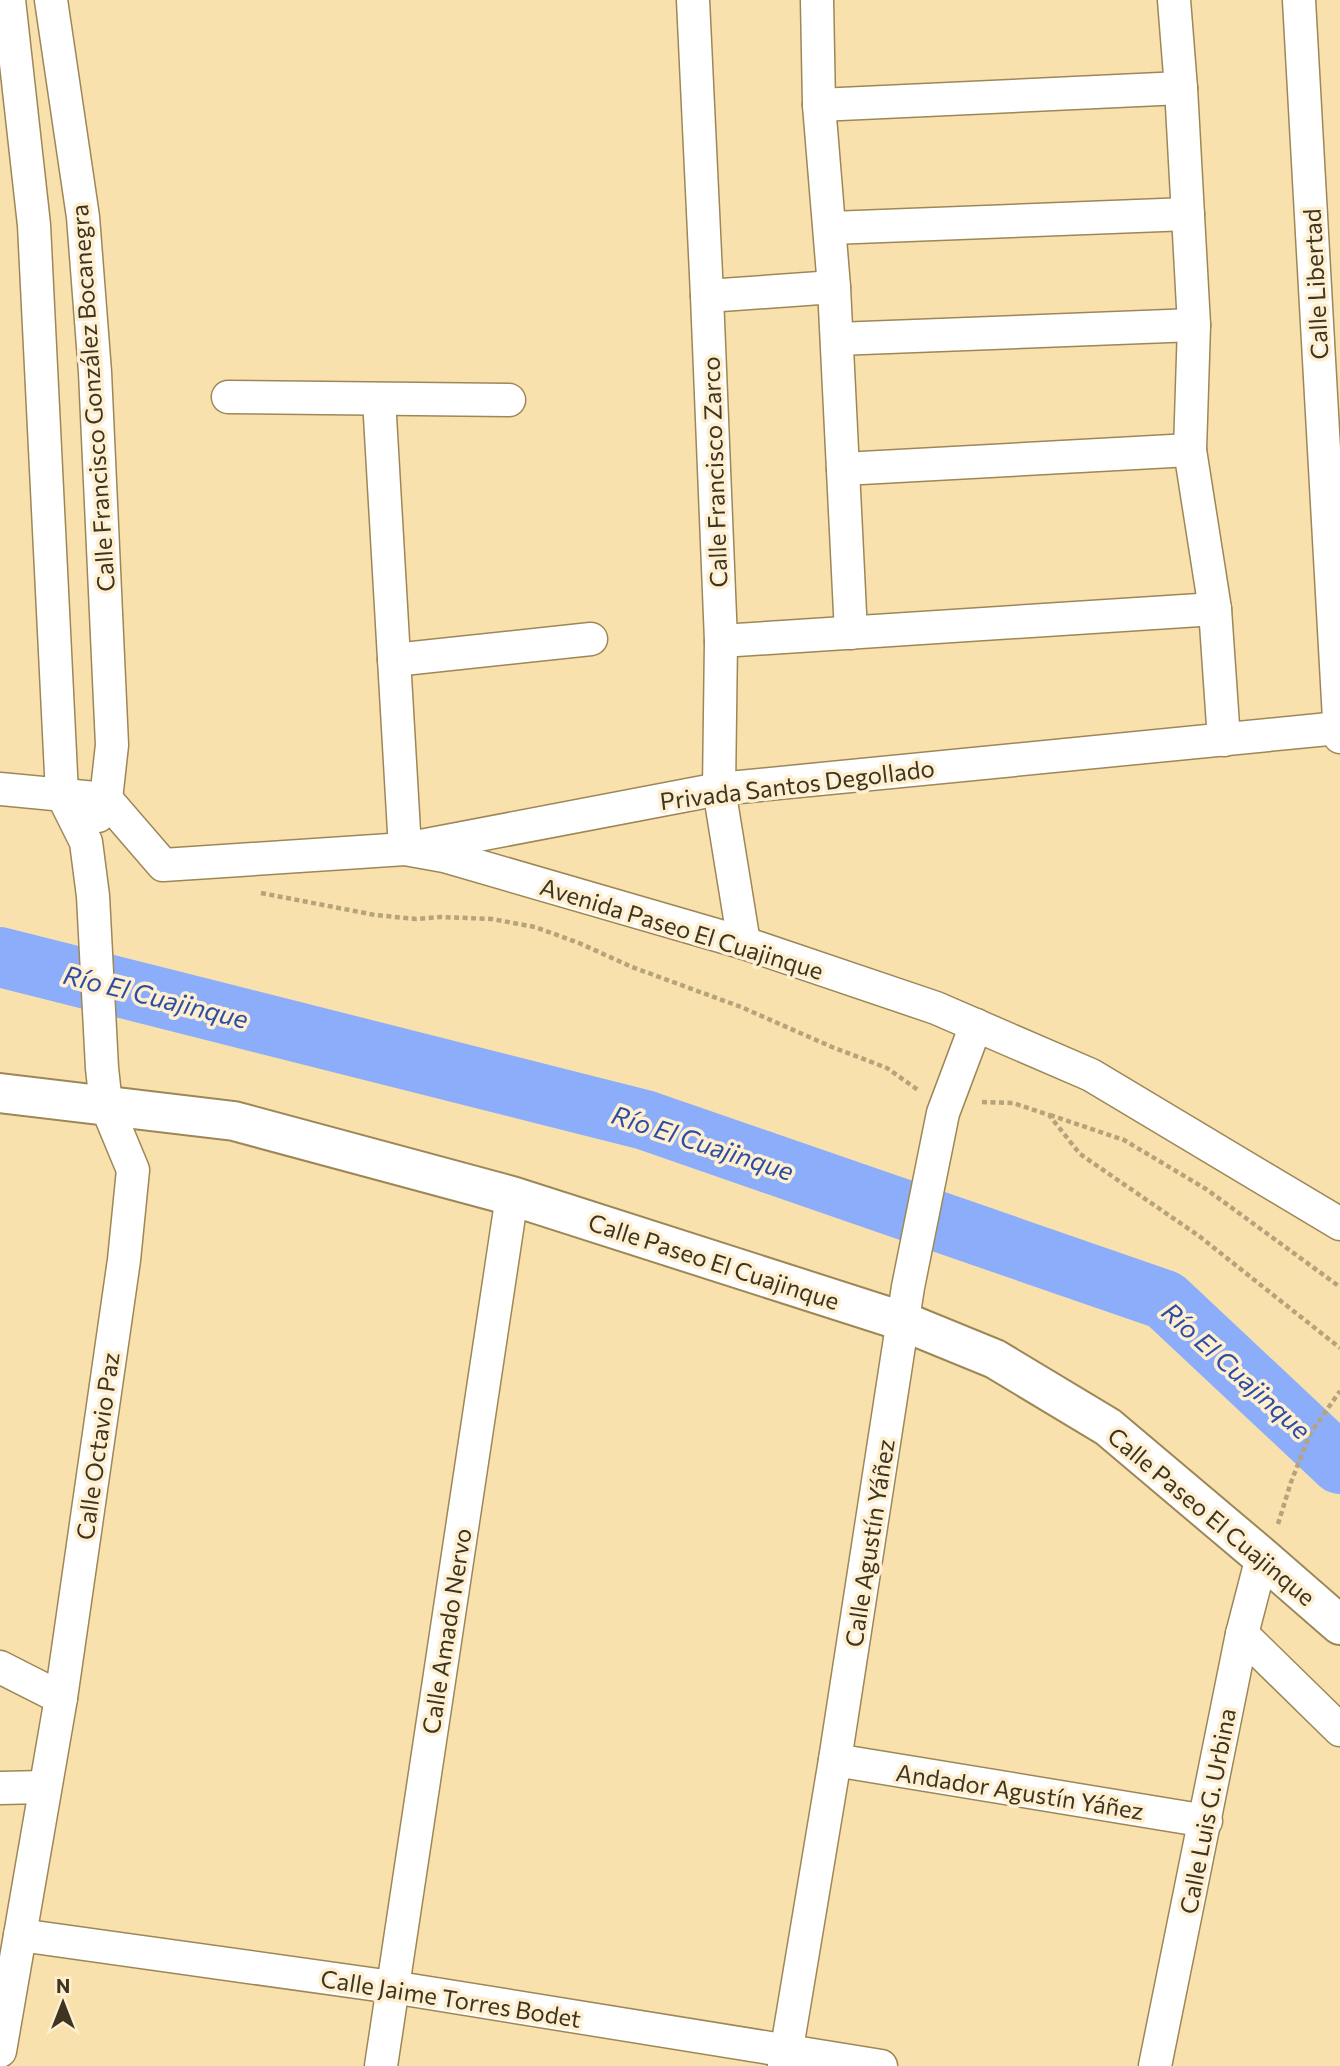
<svg xmlns="http://www.w3.org/2000/svg" width="1340" height="2066" font-family="Commissioner,sans-serif">
	<style>
		.lines { fill: none; stroke-linecap: round; stroke-linejoin: round }
		.river { stroke: #8cadf9; stroke-width: 60 }
		.minor-casing { stroke: #9d8757; stroke-width: 35 }
		.tertiary-casing { stroke: #9d8757; stroke-width: 42 }
		.path { stroke: #b5a37b; stroke-width: 4.5; stroke-dasharray: 5 3.5; stroke-linecap: butt }
		.minor { stroke: #fff; stroke-width: 32 }
		.tertiary { stroke: #fff; stroke-width: 38 }
		.labels { text-anchor: middle; dominant-baseline: central; stroke-width: 7; stroke-linejoin: round; paint-order: stroke }
		.street-label { font-size: 24px; fill: #3e3520; stroke: #feefd1 }
		.water-label { font-size: 26px; font-style: italic; fill: #2d4ca4; stroke: #feefd1 }
	</style>
	<rect width="100%" height="100%" fill="#f9e1ae"/>
	<g class="lines">
		<path class="river" d="M0,957L645,1120L1165,1300L1340,1464"/>
		<g class="minor-casing">
			<g id="minor">
				<path d="M51,0L83,217L95,372L112,745L106,799L98,816"/>
				<path d="M693,0L707,296L721,641L719,789L744,943"/>
				<path d="M817,0L819,105L834,287L851,633"/>
				<path d="M1174,0L1181,88L1194,325L1190,450L1215,609L1224,740"/>
				<path d="M1299,0L1340,737"/>
				<path d="M819,105L1181,88"/>
				<path d="M831,228L1188,214"/>
				<path d="M707,296L834,287"/>
				<path d="M837,339L1194,325"/>
				<path d="M228,397L509,400"/>
				<path d="M379,399L405,849L719,789L1339,728"/>
				<path d="M843,469L1190,450"/>
				<path d="M721,641L1215,609"/>
				<path d="M394,660L591,639"/>
				<path d="M0,789L106,799L163,865L405,849L444,856L744,943L936,1008L1091,1075L1340,1224"/>
				<path d="M1242,1634L1340,1730"/>
				<path d="M0,1667L61,1698"/>
				<path d="M835,1760L1206,1821"/>
				<path d="M0,1788L45,1787"/>
				<path d="M20,1935L392,1987L881,2066"/>
				<path d="M0,2051L61,1698L124,1260L133,1170L106,1105L102,1068L93,896L86,842L62,794L34,225L9,0"/>
				<path d="M381,2066L512,1196"/>
				<path d="M784,2066L835,1760L908,1287L943,1113L976,1025"/>
				<path d="M1155,2066L1242,1634L1262,1557"/>
			</g>
		</g>
		<g class="tertiary-casing">
			<path id="tertiary" d="M0,1093L234,1121L512,1196L902,1321L995,1359L1108,1427L1262,1557L1340,1625"/>
		</g>
		<g class="path">
			<path d="M261,893L375,915L416,919L441,917L492,919L535,927L579,943L632,967L741,1007L832,1047L887,1068L918,1090"/>
			<path d="M982,1102L1013,1103L1049,1115L1080,1154L1199,1236L1340,1348"/>
			<path d="M1050,1115L1124,1140L1206,1189L1340,1287"/>
			<path d="M1278,1524L1291,1482L1310,1434L1340,1391"/>
		</g>
		<use href="#minor" class="minor"/>
		<use href="#tertiary" class="tertiary"/>
	</g>
	<g class="labels">
		<g class="street-label">
			<text transform="translate(1315 284) rotate(-93)">Calle Libertad</text>
			<text transform="translate(92 398) rotate(-94)">Calle Francisco González Bocanegra</text>
			<text transform="translate(714 472) rotate(-92)">Calle Francisco Zarco</text>
			<text transform="translate(797 784) rotate(-7)">Privada Santos Degollado</text>
			<text transform="translate(682 928) rotate(17)">Avenida Paseo El Cuajinque</text>
			<text transform="translate(714 1261) rotate(18)">Calle Paseo El Cuajinque</text>
			<text transform="translate(97 1446) rotate(-82)">Calle Octavio Paz</text>
			<text transform="translate(1212 1516) rotate(40)">Calle Paseo El Cuajinque</text>
			<text transform="translate(869 1543) rotate(-81)">Calle Agustín Yáñez</text>
			<text transform="translate(446 1631) rotate(-81)">Calle Amado Nervo</text>
			<text transform="translate(1020 1791) rotate(9)">Andador Agustín Yáñez</text>
			<text transform="translate(1207 1811) rotate(-79)">Calle Luis G. Urbina</text>
			<text transform="translate(451 1998) rotate(9)">Calle Jaime Torres Bodet</text>
		</g>
		<g class="water-label">
			<text transform="translate(156 996) rotate(14)">Río El Cuajinque</text>
			<text transform="translate(703 1142) rotate(18)">Río El Cuajinque</text>
			<text transform="translate(1237 1370) rotate(42)">Río El Cuajinque</text>
		</g>
	</g>
	<g transform="translate(63 2003)" stroke="#feefd1" stroke-width="5" paint-order="stroke">
	<path d="M0-5L12 26L0 18L-12 26Z" fill="#3e3520"/>
	<text y="-10" font-size="19" font-weight="bold" text-anchor="middle" fill="#3e3520">N</text>
	</g>
</svg>
